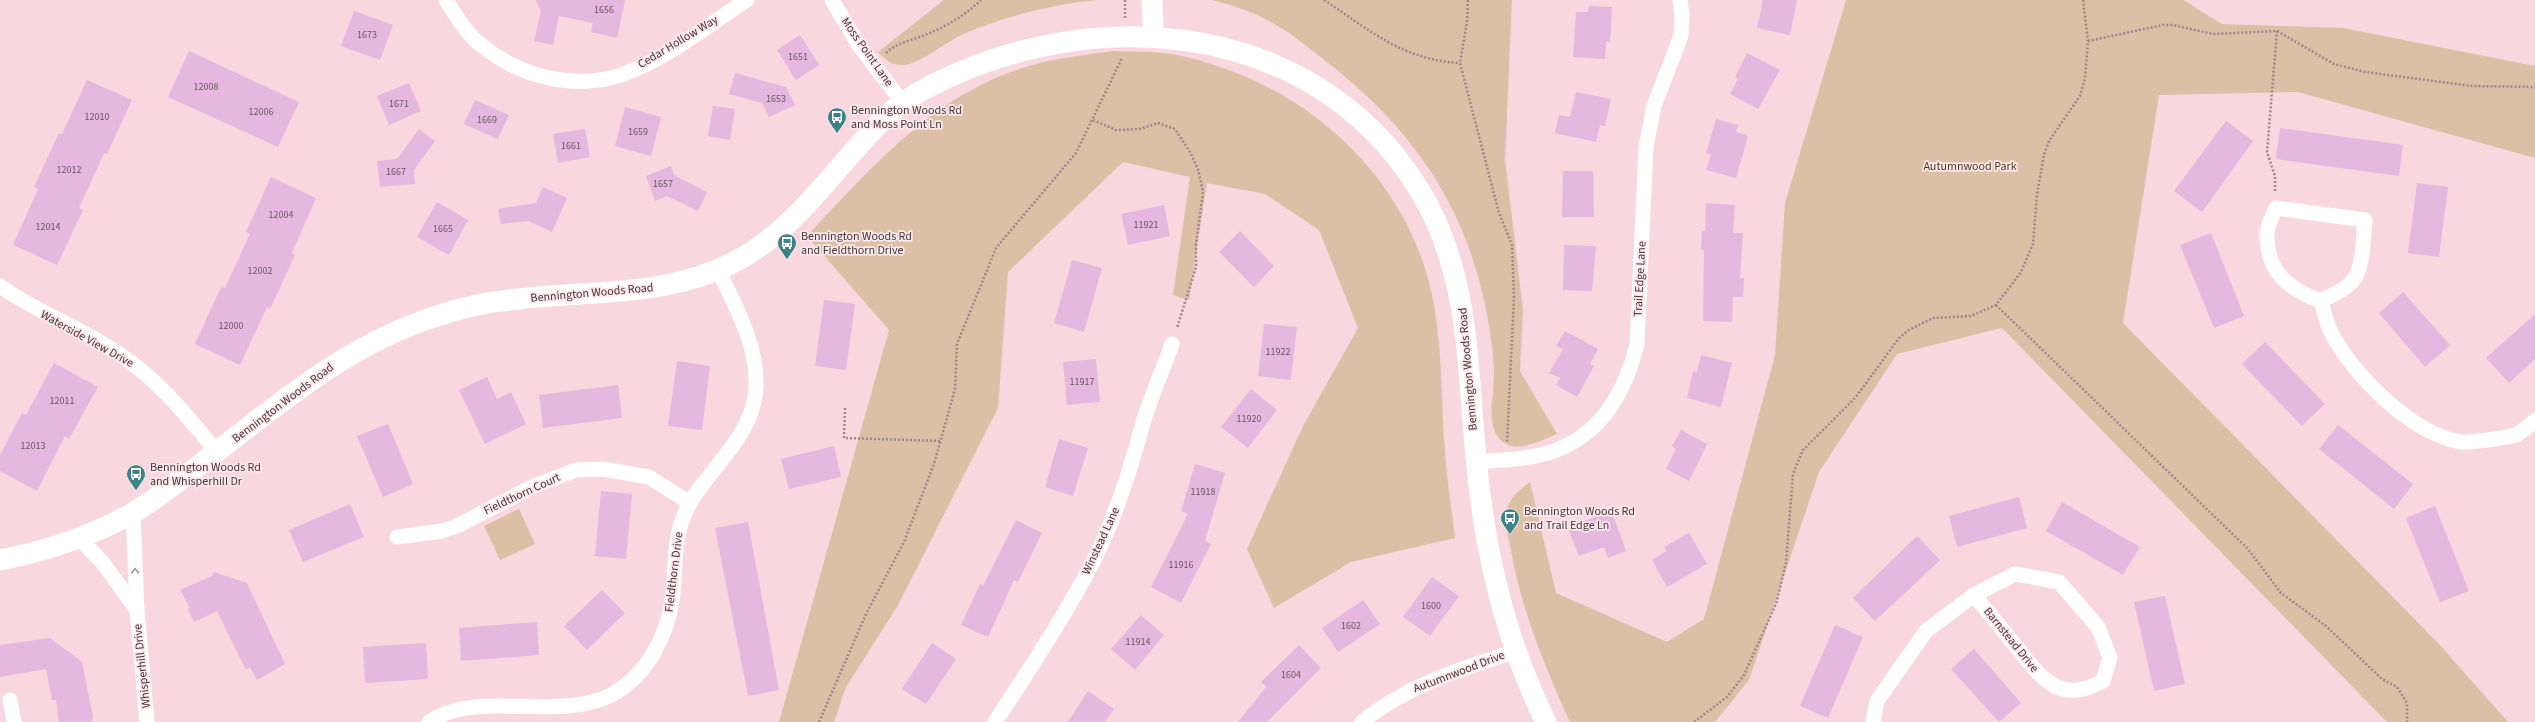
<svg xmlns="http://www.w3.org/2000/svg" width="2535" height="722" font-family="'Source Sans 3',sans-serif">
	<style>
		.green { fill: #dbc0a5 }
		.building { fill: #e5b8e0 }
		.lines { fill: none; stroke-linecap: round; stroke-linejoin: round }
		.path { stroke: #9e878c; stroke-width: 2.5; stroke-dasharray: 2 2; stroke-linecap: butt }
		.street { stroke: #fff; stroke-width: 15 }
		.secondary { stroke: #fff; stroke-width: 21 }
		.oneway { stroke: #a19a9c }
		.labels { text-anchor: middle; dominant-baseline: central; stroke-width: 3.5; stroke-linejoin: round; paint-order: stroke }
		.number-label { font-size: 10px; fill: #6c5663 }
		.street-label { font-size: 12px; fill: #433639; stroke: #fce8ec }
		.poi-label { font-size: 12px; fill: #433639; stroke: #fce8ec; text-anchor: start }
		.park-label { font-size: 12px; fill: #523616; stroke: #fce8ec }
	</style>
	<rect width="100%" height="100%" fill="#f8d7de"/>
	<g class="green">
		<path d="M944,0H1096C1050,5 1006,16 963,34C946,42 921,63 904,65C892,66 885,59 878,52Z"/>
		<path d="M1212,0H1512L1505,159L1523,310L1520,371L1557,434C1539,441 1514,456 1499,438C1486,423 1494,394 1494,376C1494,361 1492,346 1490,332C1472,215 1419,134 1327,62C1285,29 1265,13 1212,0Z"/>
		<path d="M1846,0H2183L2222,24L2343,28L2535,66V158L2298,92L2159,95L2123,323L2439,644L2508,722H2387L2002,328L1897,354L1819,472L1749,680L1715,722H1570C1545,667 1522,611 1511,551C1509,539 1504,525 1506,512C1509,498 1520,489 1530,482L1556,593L1667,642L1704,619L1775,355L1785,203Z"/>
		<path d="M1113,51C1129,52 1147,51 1164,53C1183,55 1202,61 1220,67C1322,101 1406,184 1431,290C1443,344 1441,399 1445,453C1447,482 1452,510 1455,538L1351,562L1274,608L1247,549L1303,426L1358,328L1319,230L1265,194L1207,183L1189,300L1173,295L1190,177L1123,162L1008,272L998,408L897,607L846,687L834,722H779L889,330L807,236C871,168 935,93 1029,66C1056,58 1084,55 1113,51Z"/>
		<path d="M519,509L535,544L500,560L484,526Z"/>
	</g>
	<g class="building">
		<path d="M536,0H625L617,38L591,32L593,23L559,16L553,45L534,41L541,11Z"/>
		<path d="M1763,0H1797L1790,35L1757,28Z"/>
		<path d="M1589,6L1612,7L1610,42L1606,41L1605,59L1573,57L1576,12H1588Z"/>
		<path d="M354,11L393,25L380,60L341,46Z"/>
		<path d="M800,35L819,65L796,80L777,50Z"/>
		<path d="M189,51L299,102L278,147L168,97Z"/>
		<path d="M1747,53L1780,70L1758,109L1730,94L1738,79L1735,77Z"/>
		<path d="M735,73L786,87L795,105L769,117L762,103L729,94Z"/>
		<path d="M87,80L132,100L107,154L104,153L79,208L83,210L57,265L13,245L38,189L34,187L59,133L62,134Z"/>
		<path d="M409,83L421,111L389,125L377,96Z"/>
		<path d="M1576,92L1611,99L1605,126L1600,125L1596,142L1555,133L1559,115L1570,117Z"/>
		<path d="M475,100L509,115L498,139L464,124Z"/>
		<path d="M713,106L735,109L730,140L708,136Z"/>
		<path d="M625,107L661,117L651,156L615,146Z"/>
		<path d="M1716,119L1738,125L1736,132L1748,136L1736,178L1706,170L1711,154L1706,153Z"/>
		<path d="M2226,121L2253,141L2202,212L2174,191Z"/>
		<path d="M2280,128L2403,145L2399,176L2276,159Z"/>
		<path d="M419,129L435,141L414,170L415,184L380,187L377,161L397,159Z"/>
		<path d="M585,129L590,157L558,163L553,134Z"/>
		<path d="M671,166L674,175L707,192L698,211L667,196L655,201L646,176Z"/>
		<path d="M1563,171H1593L1594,217H1562Z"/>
		<path d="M271,177L316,198L292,253L295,255L270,309L267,307L240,365L195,344L221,287L225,288L250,234L246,232Z"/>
		<path d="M2417,183L2448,187L2439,257L2408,253Z"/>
		<path d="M543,187L567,198L552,232L528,221L501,224L498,209L536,203Z"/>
		<path d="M437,202L468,220L449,255L417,237Z"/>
		<path d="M1706,203L1735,205L1733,233H1743L1740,278H1744L1743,297H1733L1732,322L1703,321L1704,250H1701L1702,231H1705Z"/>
		<path d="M1164,205L1170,236L1128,245L1121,214Z"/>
		<path d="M1240,231L1274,266L1254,287L1219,252Z"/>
		<path d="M2211,233L2244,316L2214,328L2180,245Z"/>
		<path d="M1564,245L1596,246L1592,291L1563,290Z"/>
		<path d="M1072,260L1102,268L1084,332L1054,323Z"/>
		<path d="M2403,292L2450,345L2425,367L2379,313Z"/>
		<path d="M824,300L855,304L846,370L815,366Z"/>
		<path d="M2535,314V359L2509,383L2486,358Z"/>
		<path d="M1264,324L1297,327L1291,380L1258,376Z"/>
		<path d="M1565,331L1598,349L1590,364L1594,366L1577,397L1556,385L1560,378L1549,373L1563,349L1556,346Z"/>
		<path d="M2265,342L2325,404L2302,426L2242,364Z"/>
		<path d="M1701,355L1732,363L1721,407L1687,398L1693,371L1697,372Z"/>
		<path d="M1096,359L1100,402L1067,405L1063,362Z"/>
		<path d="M677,361L710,366L702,430L668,426Z"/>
		<path d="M54,363L98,387L69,439L65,436L37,491L0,471V455L22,413L26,415Z"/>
		<path d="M487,377L497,399L511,392L526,424L485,444L459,390Z"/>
		<path d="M618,385L622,418L543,428L539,395Z"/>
		<path d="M1251,389L1277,410L1248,448L1221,427Z"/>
		<path d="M388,424L413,484L383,497L357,436Z"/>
		<path d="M2338,425L2413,484L2394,509L2319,449Z"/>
		<path d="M1681,430L1707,444L1689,481L1666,469L1676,449L1672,446Z"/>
		<path d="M1059,439L1088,448L1073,496L1045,487Z"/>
		<path d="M834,446L841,477L789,489L781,459Z"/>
		<path d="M1195,464L1225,473L1205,541L1211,544L1181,603L1151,587L1188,514L1181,511Z"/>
		<path d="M601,491L632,494L626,559L595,556Z"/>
		<path d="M2019,497L2027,528L1957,547L1949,516Z"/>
		<path d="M2062,502L2140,547L2123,575L2046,531Z"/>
		<path d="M350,504L364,537L303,562L289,530Z"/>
		<path d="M2435,506L2469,591L2440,602L2406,518Z"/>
		<path d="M1611,510L1626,551L1608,558L1604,547L1579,556L1568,528Z"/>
		<path d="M1016,520L1042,533L1018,582L1014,580L988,637L961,625L980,584L983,586Z"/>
		<path d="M748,522L779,690L748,696L715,528Z"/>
		<path d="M1689,533L1707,564L1667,587L1652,560L1667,551L1664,547Z"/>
		<path d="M1917,536L1940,560L1875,621L1853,598Z"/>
		<path d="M214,572L247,583L285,664L257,680L250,667L246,670L217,611L194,622L188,609L190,608L180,590L212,576Z"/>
		<path d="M1432,577L1459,596L1430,636L1403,617Z"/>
		<path d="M602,590L625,613L587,650L564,626Z"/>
		<path d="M2165,596L2185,684L2154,691L2134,602Z"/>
		<path d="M1363,600L1380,624L1338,652L1322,628Z"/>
		<path d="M1141,615L1164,635L1135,670L1111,649Z"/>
		<path d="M537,622L539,655L461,661L459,628Z"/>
		<path d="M1835,625L1863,637L1828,718L1800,706Z"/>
		<path d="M50,638L82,662L93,717L92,722H59L56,700H52L46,669L0,677V645Z"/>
		<path d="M426,643L428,679L365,683L363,647Z"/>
		<path d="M932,643L956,659L926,704L902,689Z"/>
		<path d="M1299,645L1321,668L1267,722H1238L1266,687L1261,682Z"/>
		<path d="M1974,649L2021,703L1999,722L1951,669Z"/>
		<path d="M1088,691L1114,709L1105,722H1068Z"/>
	</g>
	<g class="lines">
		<g class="path">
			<path d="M1125,0V18"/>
			<path d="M1324,0C1370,30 1402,60 1460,63"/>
			<path d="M1468,0L1467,22L1460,63L1499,213L1512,245L1514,297L1507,443"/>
			<path d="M2088,41L2163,25H2173L2213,34L2277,31L2334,64L2365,72L2472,86L2535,87"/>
			<path d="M886,53C896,43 910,41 922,36C944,28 964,16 981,0"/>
			<path d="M1093,120L1116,130L1140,129L1158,123L1175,129L1190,152L1198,169L1203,192L1196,244V267L1177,328"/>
			<path d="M2275,191V176L2267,152L2277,31"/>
			<path d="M1996,305L2248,549L2281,593L2326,626L2382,679L2397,687L2407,703V722"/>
			<path d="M845,408L844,438L940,441"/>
			<path d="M819,722L866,614L904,542L934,464L955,389L957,344L996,248L1076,153L1122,58"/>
			<path d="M1694,722L1727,697L1744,675L1776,604L1786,563L1793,474L1803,450L1856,397L1899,338L1909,330L1933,318L1971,316L1996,305L2021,272L2033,244L2037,194L2044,155L2049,141L2080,96L2085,78L2088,41L2083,0"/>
		</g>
		<g class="street">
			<path d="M446,0C456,16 466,33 481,45C520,77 576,91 624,74C668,58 708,25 747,0"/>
			<path d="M832,0L858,44L902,102"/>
			<path d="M2276,208L2365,220C2363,237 2364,260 2356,276C2350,288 2332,295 2321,301C2289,290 2266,271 2267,234C2267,226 2273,215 2276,208Z"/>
			<path d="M0,286C38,313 81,328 119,354C160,381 186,415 217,452"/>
			<path d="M2321,301C2324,311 2326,322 2330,330C2351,374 2412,434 2461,442C2469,443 2512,437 2518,434C2524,430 2530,425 2535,420"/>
			<path d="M1476,462C1497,460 1520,460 1540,455C1597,442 1624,397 1637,344L1646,147L1654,106L1681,36L1682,15L1680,0"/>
			<path d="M133,513L137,610L147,722"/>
			<path d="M397,537L442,531L457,526L534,486L576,470L603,469L649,477L690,503"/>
			<path d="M79,538L103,563L137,610"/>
			<path d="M10,700L14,722"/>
			<path d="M429,722C476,689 558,722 611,695C648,675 668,635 673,594C676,562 673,532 690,503C710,468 749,439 755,396C762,354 736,306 718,270"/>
			<path d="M995,722C1031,667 1067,613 1097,554C1117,512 1131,468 1143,423C1151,396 1163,370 1172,344"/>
			<path d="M1362,722C1407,685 1462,669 1516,651"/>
			<path d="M1873,722L1877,701L1926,631L1974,595L2015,574L2059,582L2098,627L2110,658L2103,681C2058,706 2041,677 2015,645C2001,628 1988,612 1974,595"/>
		</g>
		<g class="secondary">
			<path d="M1152,0L1153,23"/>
			<path d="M0,560C46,551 93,536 134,512C156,500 176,482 197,467C267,414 334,354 417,323C444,313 473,304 502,301C582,289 664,300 738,260C808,222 844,150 904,101C1070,0 1310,10 1420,191C1470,273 1467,365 1476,457C1484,548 1505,640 1546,722"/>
		</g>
	</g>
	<defs><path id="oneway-chevron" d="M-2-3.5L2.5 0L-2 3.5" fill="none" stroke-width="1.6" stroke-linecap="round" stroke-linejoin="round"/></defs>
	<use class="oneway" href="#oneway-chevron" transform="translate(135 571) rotate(-92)"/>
	<defs>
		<g id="bus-pin" transform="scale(1)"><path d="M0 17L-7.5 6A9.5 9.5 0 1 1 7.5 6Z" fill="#3b8387" stroke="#fce8ec"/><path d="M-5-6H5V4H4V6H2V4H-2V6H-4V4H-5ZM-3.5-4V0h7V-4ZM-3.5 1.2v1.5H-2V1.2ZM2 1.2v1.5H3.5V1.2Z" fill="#fff"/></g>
	</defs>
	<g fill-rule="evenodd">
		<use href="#bus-pin" x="837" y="117"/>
		<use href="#bus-pin" x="787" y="243"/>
		<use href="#bus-pin" x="136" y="474"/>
		<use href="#bus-pin" x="1510" y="518"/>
	</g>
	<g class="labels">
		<g class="number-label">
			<text x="604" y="10">1656</text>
			<text x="367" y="35">1673</text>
			<text x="798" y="57">1651</text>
			<text x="206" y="87">12008</text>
			<text x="776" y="99">1653</text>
			<text x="399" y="104">1671</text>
			<text x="261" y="112">12006</text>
			<text x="97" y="117">12010</text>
			<text x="487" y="120">1669</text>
			<text x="638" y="132">1659</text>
			<text x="571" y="146">1661</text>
			<text x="69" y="170">12012</text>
			<text x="396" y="172">1667</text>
			<text x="663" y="184">1657</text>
			<text x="281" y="215">12004</text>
			<text x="1146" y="225">11921</text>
			<text x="48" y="227">12014</text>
			<text x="443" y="229">1665</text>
			<text x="260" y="271">12002</text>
			<text x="231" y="326">12000</text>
			<text x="1278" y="352">11922</text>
			<text x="1082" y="382">11917</text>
			<text x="62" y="401">12011</text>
			<text x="1249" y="419">11920</text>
			<text x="33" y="446">12013</text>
			<text x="1203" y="492">11918</text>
			<text x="1181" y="565">11916</text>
			<text x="1431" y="606">1600</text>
			<text x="1351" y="626">1602</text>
			<text x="1138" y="642">11914</text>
			<text x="1291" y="675">1604</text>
		</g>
		<g class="street-label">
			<text transform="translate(678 42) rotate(-31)">Cedar Hollow Way</text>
			<text transform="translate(867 52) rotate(55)">Moss Point Lane</text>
			<text transform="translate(1640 279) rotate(-87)">Trail Edge Lane</text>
			<text transform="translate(592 293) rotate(-5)">Bennington Woods Road</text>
			<text transform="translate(87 339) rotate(29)">Waterside View Drive</text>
			<text transform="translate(1468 369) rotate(-95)">Bennington Woods Road</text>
			<text transform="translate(283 403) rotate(-37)">Bennington Woods Road</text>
			<text transform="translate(522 494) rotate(-25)">Fieldthorn Court</text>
			<text transform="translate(1101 541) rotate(-65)">Winstead Lane</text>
			<text transform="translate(674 572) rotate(-83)">Fieldthorn Drive</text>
			<text transform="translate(2011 640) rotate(51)">Barnstead Drive</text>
			<text transform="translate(142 666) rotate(-96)">Whisperhill Drive</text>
			<text transform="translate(1459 672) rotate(-21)">Autumnwood Drive</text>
		</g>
		<g class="poi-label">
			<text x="851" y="110">Bennington Woods Rd<tspan x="851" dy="14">and Moss Point Ln</tspan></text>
			<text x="801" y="236">Bennington Woods Rd<tspan x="801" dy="14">and Fieldthorn Drive</tspan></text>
			<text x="150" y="467">Bennington Woods Rd<tspan x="150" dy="14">and Whisperhill Dr</tspan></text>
			<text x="1524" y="511">Bennington Woods Rd<tspan x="1524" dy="14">and Trail Edge Ln</tspan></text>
		</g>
		<g class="park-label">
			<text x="1970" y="166">Autumnwood Park</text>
		</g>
	</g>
</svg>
